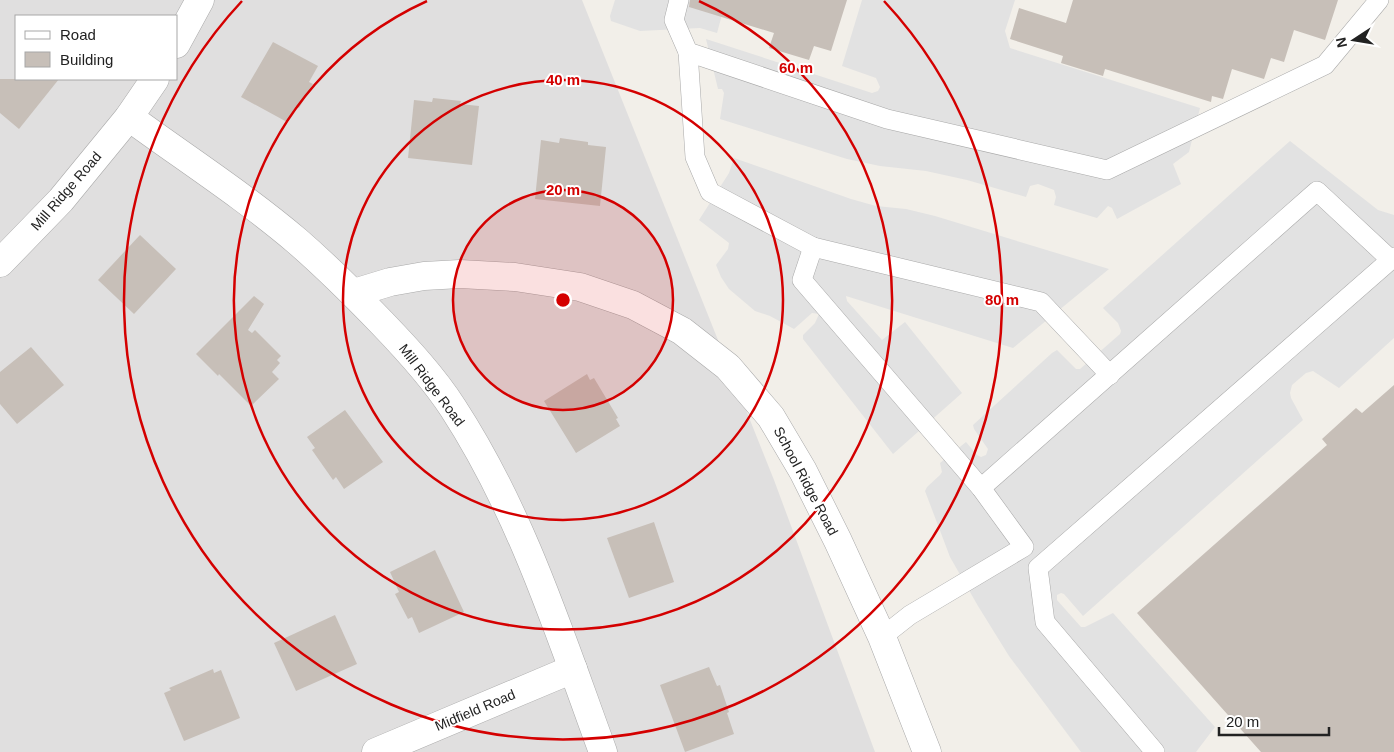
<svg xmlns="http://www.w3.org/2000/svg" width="1394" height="752" font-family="Arial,sans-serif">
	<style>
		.residential { fill: #e0dfdf; fill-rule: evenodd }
		.parking { fill: #e2e2e2 }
		.building { fill: #c7bfb8 }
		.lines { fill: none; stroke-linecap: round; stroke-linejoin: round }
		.service-casing { stroke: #a9a9a9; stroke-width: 20 }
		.minor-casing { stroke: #a9a9a9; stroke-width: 29 }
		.service { stroke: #fff; stroke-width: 19 }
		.minor { stroke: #fff; stroke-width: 28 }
		.ring { fill: none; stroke: #d40000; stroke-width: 2.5 }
		.labels { text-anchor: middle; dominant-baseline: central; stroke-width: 4; stroke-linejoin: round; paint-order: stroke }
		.street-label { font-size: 14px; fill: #222; stroke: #fff }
		.centre { fill: #d40000; stroke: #fff; stroke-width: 2.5 }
		.ring-label { font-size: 15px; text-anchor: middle; font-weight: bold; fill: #d40000; stroke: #fff; stroke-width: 4; stroke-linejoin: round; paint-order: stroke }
	</style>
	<rect width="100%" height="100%" fill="#f2efe9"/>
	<path class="residential" d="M0,0H582L774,480L875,752H0ZM16,16H176V79H16Z"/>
	<g class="parking">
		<path d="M615,0H726L717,33L700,28L640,31L611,21L610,16Z"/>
		<path d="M862,0H1015L1005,31L1010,48L1200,108L1189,152L1173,164L1181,184L1117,219L1112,208L1108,206L1097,218L1054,205L1056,197L1054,190L1038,184L1030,186L1026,197L967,180L926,171L880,166L847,159L720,119L724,93L722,89H718L706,39L872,93L878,91L880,87L876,78L842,66Z"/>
		<path d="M1290,141L1378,210L1394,215V338L1339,388L1313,371L1306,373L1292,385L1290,393L1291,398L1303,420L1083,616L1064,594L1061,593L1057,595V600L1081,627H1085L1113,613L1215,727L1196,752H1081L1009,656L978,606L950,557L925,491L927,487L940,475L942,472L940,463L966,442L977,455L981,457L986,455L988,449L974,429L973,425L1052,353L1057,350L1076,369H1080L1120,334L1121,331L1118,323L1103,308Z"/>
		<path d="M734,158L851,199L876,206L906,209L935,216L1109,269L1013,348L846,296L847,301L882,340L905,322L962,393L893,454L803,339V335L815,323L819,314L812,313L794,329L770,316L755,311L729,289L721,277L716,265L728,249L729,243L699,220L729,173Z"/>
	</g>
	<g class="building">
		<path d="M690,0H847L831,51L814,46L809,60L769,48L774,33L689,7Z"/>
		<path d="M1073,0H1338L1325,40L1294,30L1284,62L1271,58L1264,79L1232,69L1223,99L1212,96L1211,102L1105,69L1103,76L1061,63L1063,56L1010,39L1019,8L1066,23Z"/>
		<path d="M273,42L318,66L309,82L313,84L299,108L296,106L287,122L241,97Z"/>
		<path d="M0,79H59L19,129L0,113Z"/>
		<path d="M433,98L461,101L460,104L479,106L472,165L408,158L414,100L432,102Z"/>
		<path d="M560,138L588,142V145L606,147L600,206L535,199L541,140L559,143Z"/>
		<path d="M140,235L176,269L134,314L98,280Z"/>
		<path d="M254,296L264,304L248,330L252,333L255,330L281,356L277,360L280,363L272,372L279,379L251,406L219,374L218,376L196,354Z"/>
		<path d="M31,347L64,385L17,424L0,404V372Z"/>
		<path d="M587,374L590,380L594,378L618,418L616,419L620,426L576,453L544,401Z"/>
		<path d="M1394,385V752H1261L1137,613L1327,445L1322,439L1356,408L1362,413Z"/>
		<path d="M345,410L383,462L344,489L336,477L333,480L312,450L315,448L307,437Z"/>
		<path d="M654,522L674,582L629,598L607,538Z"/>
		<path d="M435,550L464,612L419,633L412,617L408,619L395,594L399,592L390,572Z"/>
		<path d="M335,615L357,664L296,691L274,643Z"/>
		<path d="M709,667L717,686L720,685L729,712L727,713L734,734L685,752L660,685Z"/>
		<path d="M213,669L214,673L221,670L240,718L184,741L164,693L171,690L169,688Z"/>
	</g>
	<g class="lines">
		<g class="service-casing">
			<g id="service">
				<path d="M679,0L674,20L688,52L887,119L1107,170L1325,65L1379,0"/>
				<path d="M688,52L695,157L710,192L813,247"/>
				<path d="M981,488L1317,191L1391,260"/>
				<path d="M882,637L910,615L1024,547L981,488L802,280L813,247L1041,302L1110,375"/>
				<path d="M1155,752L1045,622L1038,568L1394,257"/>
			</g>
		</g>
		<g class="minor-casing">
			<g id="minor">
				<path d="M176,44L200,0"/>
				<path d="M129,117C185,158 244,196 297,241C327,267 355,295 382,323C407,349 433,377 453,408C522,514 560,635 603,752"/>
				<path d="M0,263L61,200L129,117L155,79"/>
				<path d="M354,293L390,282L424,276L460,274L515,277L580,287L633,305L682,331L728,367L771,417L803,471L838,541L882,637L927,752"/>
				<path d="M376,752L573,669"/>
			</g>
		</g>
		<use href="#service" class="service"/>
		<use href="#minor" class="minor"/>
	</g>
	<circle cx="563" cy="300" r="110" fill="#d40000" fill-opacity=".12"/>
	<g class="ring">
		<circle cx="563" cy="300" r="110"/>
		<circle cx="563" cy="300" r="220"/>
		<path d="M699 1A329 329 0 1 1 427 1"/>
		<path d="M884 1A439 439 0 1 1 242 1"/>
	</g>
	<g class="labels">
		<g class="street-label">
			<text transform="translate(66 191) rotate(-49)">Mill Ridge Road</text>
			<text transform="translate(432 385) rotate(53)">Mill Ridge Road</text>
			<text transform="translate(806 481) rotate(62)">School Ridge Road</text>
			<text transform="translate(475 710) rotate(-23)">Midfield Road</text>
		</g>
	</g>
	<circle cx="563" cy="300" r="8" class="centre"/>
	<g class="ring-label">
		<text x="796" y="73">60 m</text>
		<text x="563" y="85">40 m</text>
		<text x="563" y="195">20 m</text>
		<text x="1002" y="305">80 m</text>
	</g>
	<rect x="15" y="15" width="162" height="65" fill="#ffffff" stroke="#a7a7a7"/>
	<rect x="25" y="31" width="25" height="8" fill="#ffffff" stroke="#a7a7a7"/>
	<text x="60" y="40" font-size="15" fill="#222222">Road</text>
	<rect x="25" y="52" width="25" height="15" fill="#c7bfb8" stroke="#a7a7a7"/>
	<text x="60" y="65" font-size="15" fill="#222222">Building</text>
	<g transform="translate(1354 40) rotate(258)" stroke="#ffffff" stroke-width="4" paint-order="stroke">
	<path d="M0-4L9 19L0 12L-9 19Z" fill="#222222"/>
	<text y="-8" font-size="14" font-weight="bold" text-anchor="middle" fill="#222222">N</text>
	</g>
	<path d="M1219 727v8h110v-8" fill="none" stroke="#222222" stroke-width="2.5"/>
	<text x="1226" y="727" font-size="15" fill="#222222" stroke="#ffffff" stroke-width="4" paint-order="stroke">20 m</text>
</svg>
